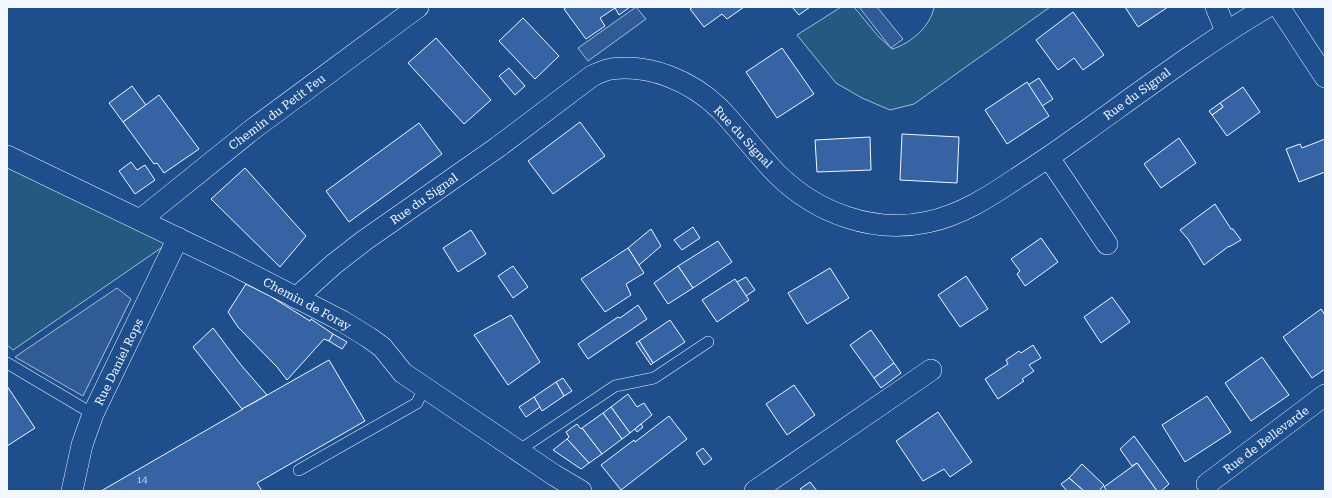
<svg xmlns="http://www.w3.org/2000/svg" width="1332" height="498" font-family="'Roboto Serif',serif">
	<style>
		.green { fill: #245a82; stroke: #a8bbd7 }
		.parking { fill: #305b95; stroke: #a8bbd7 }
		.building { fill: #3563a3; stroke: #f2f6ff }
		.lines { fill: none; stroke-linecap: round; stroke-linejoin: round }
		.service-casing { stroke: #f2f6ff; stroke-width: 12 }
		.minor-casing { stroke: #f2f6ff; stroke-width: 22 }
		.service { stroke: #1f4e8c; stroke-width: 11 }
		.minor { stroke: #1f4e8c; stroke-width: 21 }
		.labels { text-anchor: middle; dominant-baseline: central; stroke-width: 3; stroke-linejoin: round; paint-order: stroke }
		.number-label { font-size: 10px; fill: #c3d1e8 }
		.street-label { font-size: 12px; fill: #f2f6ff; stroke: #1f4e8c }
	</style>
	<rect width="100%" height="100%" fill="#1f4e8c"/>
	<g class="green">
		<path d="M841,7H854L878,36L892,49C910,44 931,26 934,7H1050L914,104L890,110L862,98L836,83L797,35Z"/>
		<path d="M7,151L177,237L13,350L7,345Z"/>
	</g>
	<g class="parking">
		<path d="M636,7L646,19L588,61L578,48Z"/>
		<path d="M859,7H877L903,39L891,48Z"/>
		<path d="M117,288L131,299L83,396L15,357Z"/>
	</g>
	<g class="building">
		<path d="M567,7H630L619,15L615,8L600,18L605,26L586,39L564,9Z"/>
		<path d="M693,7H744L727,19L722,14L704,27L690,9Z"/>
		<path d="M792,7H810L799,15Z"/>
		<path d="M1125,7H1168L1138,27Z"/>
		<path d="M1073,12L1104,55L1083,70L1074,58L1058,70L1036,40Z"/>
		<path d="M523,18L559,56L535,79L499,41Z"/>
		<path d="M436,38L491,100L464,124L408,63Z"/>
		<path d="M782,48L814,94L777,118L746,72Z"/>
		<path d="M509,68L525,86L515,95L499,76Z"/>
		<path d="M1039,78L1053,99L1042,106L1028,85Z"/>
		<path d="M1027,82L1049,116L1007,144L985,110Z"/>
		<path d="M132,86L146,105L123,122L109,103Z"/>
		<path d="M1243,87L1260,112L1227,136L1212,115L1223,107L1220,103Z"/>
		<path d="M159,95L199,149L164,173L157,163L154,164L123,122Z"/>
		<path d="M1220,103L1223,107L1212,115L1209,111Z"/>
		<path d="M580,122L605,156L553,194L528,161Z"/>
		<path d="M419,123L442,154L349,222L326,191Z"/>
		<path d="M902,134L959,137L957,183L900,180Z"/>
		<path d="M870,137L871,170L817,172L815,140Z"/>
		<path d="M1179,138L1196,163L1161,188L1144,164Z"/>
		<path d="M1325,139V172L1299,182L1286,149L1300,144L1302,148Z"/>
		<path d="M131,162L137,170L145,165L155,180L135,194L119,171Z"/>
		<path d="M245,168L306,236L280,267L211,199Z"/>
		<path d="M1215,204L1231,229H1233L1241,240L1229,247V246L1204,265L1188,239L1180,230Z"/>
		<path d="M693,227L700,238L682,250L674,240Z"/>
		<path d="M651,229L661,246L639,265L628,248Z"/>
		<path d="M471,230L486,254L458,272L443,248Z"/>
		<path d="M1041,238L1058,262L1025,286L1017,274L1020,271L1011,259Z"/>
		<path d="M718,241L732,262L693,288L678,266Z"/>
		<path d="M628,248L644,273L626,284L631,295L605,312L581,279Z"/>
		<path d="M513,266L528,287L513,298L498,276Z"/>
		<path d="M678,266L693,288L668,304L654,283Z"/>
		<path d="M830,268L849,298L807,324L788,293Z"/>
		<path d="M966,276L988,309L960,327L938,295Z"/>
		<path d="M746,277L755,290L746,296L737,282Z"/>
		<path d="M735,279L749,300L717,322L702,300Z"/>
		<path d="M246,284L270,296L310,321L311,319L333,334L329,341L324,339L287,380L277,367L238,327L228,312Z"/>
		<path d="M1112,297L1130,322L1101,343L1084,317Z"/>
		<path d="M638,305L647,319L588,359L578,344L618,317L620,318Z"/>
		<path d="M1321,309L1325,315V369L1312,378L1283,337Z"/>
		<path d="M511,315L540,362L508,385L474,335Z"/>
		<path d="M670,320L685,342L653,363L639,341Z"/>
		<path d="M213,328L241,365L267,395L242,409L193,347Z"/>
		<path d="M871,330L894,363L874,378L850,345Z"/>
		<path d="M333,334L347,342L342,349L329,341Z"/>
		<path d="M639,341L653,363L651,365L636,343Z"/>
		<path d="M1033,345L1041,358L1029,365L1034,371L1022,379L1024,381L998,399L985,379L1008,364L1006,360L1019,351L1021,353Z"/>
		<path d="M1262,357L1289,395L1251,421L1225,383Z"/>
		<path d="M329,360L365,421L257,483L262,491H101L243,409H242L255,402Z"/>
		<path d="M894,363L901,373L881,388L874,378Z"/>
		<path d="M563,378L572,391L564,396L556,382Z"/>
		<path d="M556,382L564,396L542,411L534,397Z"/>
		<path d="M794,385L815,415L787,435L766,404Z"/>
		<path d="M7,386L35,428L7,446Z"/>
		<path d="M628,394L637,407L644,403L652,415L630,433L611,407Z"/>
		<path d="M1207,396L1231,432L1185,462L1162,425Z"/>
		<path d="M534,397L540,407L526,417L519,407Z"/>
		<path d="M611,407L630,433L622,439L603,413Z"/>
		<path d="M938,412L972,462L950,477L944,469L923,481L896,441Z"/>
		<path d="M603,413L622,439L602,454L582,428Z"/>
		<path d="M669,416L687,439L621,490L601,465L634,440L635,442Z"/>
		<path d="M577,424L581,429L582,428L602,454L589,463L567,439L569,437L566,432Z"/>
		<path d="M641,424L643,427L637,432L635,429Z"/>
		<path d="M1134,436L1169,484L1161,491H1157L1137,463L1132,466L1120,449Z"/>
		<path d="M567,439L589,463L581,469L553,450Z"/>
		<path d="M703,448L712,459L704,465L696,453Z"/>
		<path d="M1137,463L1157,491H1107L1104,487Z"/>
		<path d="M1082,464L1104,485L1099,491H1084L1069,478Z"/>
		<path d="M1069,478L1084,491H1067L1061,484Z"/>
		<path d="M810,482L817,491H802L800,489Z"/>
	</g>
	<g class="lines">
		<g class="service-casing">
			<g id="service">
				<path d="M7,363L93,414"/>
				<path d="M518,451L615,386L654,378L708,342"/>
				<path d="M299,470L417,403L424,387"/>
			</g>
		</g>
		<g class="minor-casing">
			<g id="minor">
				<path d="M1216,7L1226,31"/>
				<path d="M1279,7L1325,77"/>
				<path d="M7,156L233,265L342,321L368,337L382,347L403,373L554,475L581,491"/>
				<path d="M1049,158L1107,244"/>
				<path d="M140,220L253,129L418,7"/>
				<path d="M296,298L334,264L365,240L498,147L592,76C598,73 605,70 611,69C651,64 691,81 720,109C740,130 757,154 778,175C817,213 873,234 928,222C961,215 989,197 1017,178C1039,164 1061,149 1083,133C1143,90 1203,45 1267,7"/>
				<path d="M1207,484L1325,395"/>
				<path d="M72,491L82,445L93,414L178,238"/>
				<path d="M755,491L931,370"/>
			</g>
		</g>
		<use href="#service" class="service"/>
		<use href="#minor" class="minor"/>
	</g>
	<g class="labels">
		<g class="number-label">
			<text x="142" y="479">14</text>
		</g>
		<g class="street-label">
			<text transform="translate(1137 94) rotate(-36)">Rue du Signal</text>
			<text transform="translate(277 112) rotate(-37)">Chemin du Petit Feu</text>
			<text transform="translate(743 137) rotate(47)">Rue du Signal</text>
			<text transform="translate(424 199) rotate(-35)">Rue du Signal</text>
			<text transform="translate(307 304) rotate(28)">Chemin de Foray</text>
			<text transform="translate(119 362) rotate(-64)">Rue Daniel Rops</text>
			<text transform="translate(1266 440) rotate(-37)">Rue de Bellevarde</text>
		</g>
	</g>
	<rect width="1332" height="498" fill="none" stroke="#f2f6ff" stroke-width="16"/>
</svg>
